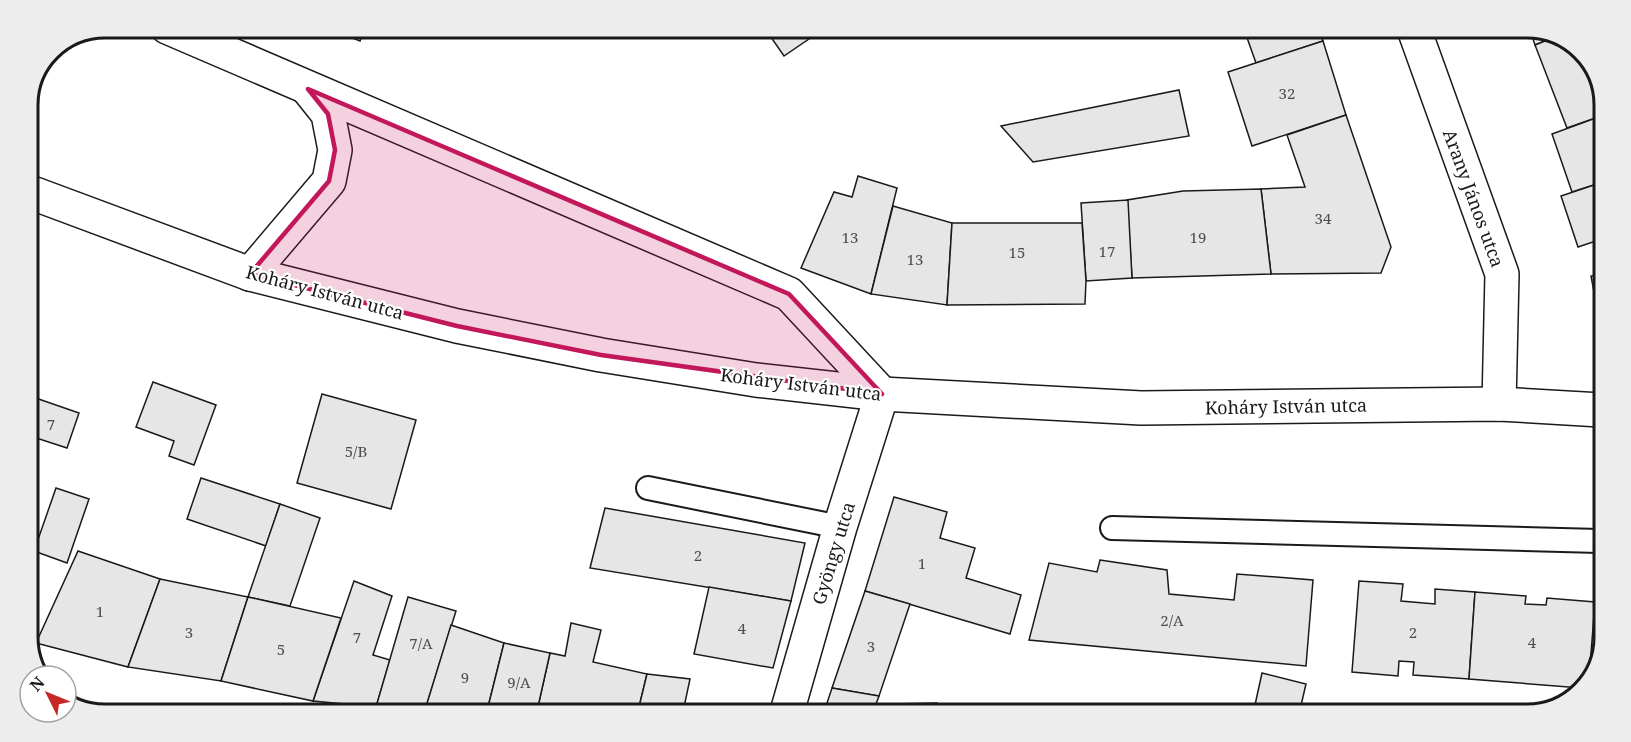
<svg xmlns="http://www.w3.org/2000/svg" width="1631" height="742" font-family="'Noto Serif',serif">
	<style>
		.building { fill: #e6e6e6; stroke: #1a1a1a; stroke-width: 1.5 }
		.lines { fill: none; stroke-linecap: round; stroke-linejoin: round }
		.lane-casing { stroke: #1a1a1a; stroke-width: 26 }
		.street-casing { stroke: #1a1a1a; stroke-width: 36 }
		.primary-casing { stroke: #1a1a1a; stroke-width: 36 }
		.lane { stroke: #fff; stroke-width: 22 }
		.street { stroke: #fff; stroke-width: 33 }
		.primary { stroke: #fff; stroke-width: 33 }
		.marked { fill: #c2185b; fill-opacity: 0.2; stroke: #c2185b; stroke-width: 4.5; stroke-linejoin: round }
		.labels { text-anchor: middle; dominant-baseline: central; stroke-width: 4.5; stroke-linejoin: round; paint-order: stroke }
		.number-label { font-size: 15px; fill: #4d4d4d }
		.street-label { font-size: 18px; fill: #1a1a1a; stroke: #fff }
		.rim { fill: none; stroke: #1a1a1a; stroke-width: 3 }
	</style>
	<rect width="100%" height="100%" fill="#fff"/>
	<g class="building">
		<path d="M328,28H365L360,41Z"/>
		<path d="M766,30H822L784,56Z"/>
		<path d="M1245,32H1320L1323,41L1256,63Z"/>
		<path d="M1531,33H1557L1560,35L1535,45Z"/>
		<path d="M1560,35L1591,61L1604,99V115L1567,128L1535,45Z"/>
		<path d="M1323,41L1346,115L1252,146L1228,72Z"/>
		<path d="M1179,90L1189,136L1033,162L1001,126Z"/>
		<path d="M1346,115L1391,247L1381,273L1271,274L1261,189L1305,187L1287,135Z"/>
		<path d="M1604,115L1603,182L1572,192L1552,134Z"/>
		<path d="M858,176L897,188L871,294L801,268L834,192L852,197Z"/>
		<path d="M1603,182L1602,239L1578,247L1561,196Z"/>
		<path d="M1261,189L1271,274L1132,278L1127,200L1183,191Z"/>
		<path d="M1128,200L1132,278L1086,281L1081,203Z"/>
		<path d="M893,206L952,223L947,305L871,294Z"/>
		<path d="M952,223H1082L1086,281L1085,304L947,305Z"/>
		<path d="M1602,274L1601,329L1591,276Z"/>
		<path d="M153,382L216,405L194,465L169,456L174,441L136,427Z"/>
		<path d="M322,394L416,420L391,509L297,483Z"/>
		<path d="M27,395L79,413L67,448L27,435Z"/>
		<path d="M201,478L280,504L266,546L187,519Z"/>
		<path d="M56,488L89,499L67,563L34,551Z"/>
		<path d="M894,497L947,512L940,538L975,548L966,578L1021,595L1010,634L865,591Z"/>
		<path d="M280,504L320,518L290,606L248,597Z"/>
		<path d="M605,508L805,543L791,601L590,568Z"/>
		<path d="M78,551L160,579L128,667L36,643Z"/>
		<path d="M1100,560L1167,570L1169,594L1234,600L1237,574L1313,580L1306,666L1029,640L1049,563L1097,572Z"/>
		<path d="M160,579L248,597L221,681L128,667Z"/>
		<path d="M354,581L392,596L373,655L390,660L376,707L313,701Z"/>
		<path d="M1359,581L1403,584L1401,601L1435,604V589L1475,592L1469,679L1413,675L1414,662L1399,661L1398,676L1352,672Z"/>
		<path d="M709,587L791,601L773,668L694,654Z"/>
		<path d="M865,591L910,604L879,696L832,688Z"/>
		<path d="M1475,592L1526,596L1525,604L1546,605L1547,598L1595,602L1589,679L1581,688L1469,679Z"/>
		<path d="M248,597L341,618L313,701L221,681Z"/>
		<path d="M408,597L456,611L425,710H389L376,707Z"/>
		<path d="M571,623L601,630L593,662L647,674L638,711H537L550,653L565,656Z"/>
		<path d="M451,625L504,643L487,711L425,710Z"/>
		<path d="M504,643L550,653L537,711H487Z"/>
		<path d="M1262,673L1306,684L1299,714H1253Z"/>
		<path d="M647,674L690,679L683,712L638,711Z"/>
		<path d="M832,688L879,696L873,712H824Z"/>
		<path d="M937,703V713L892,712L894,704Z"/>
		<path d="M1508,704L1556,706L1527,715H1508Z"/>
	</g>
	<g class="lines">
		<g class="lane-casing">
			<g id="lane">
				<path d="M648,488L840,527"/>
				<path d="M1112,528L1599,541"/>
			</g>
		</g>
		<g class="street-casing">
			<g id="street">
				<path d="M167,27L789,294L882,394L840,527L787,712"/>
				<path d="M1415,32L1502,274L1499,404"/>
				<path d="M250,274L329,181L335,150L328,114L308,89"/>
			</g>
		</g>
		<g class="primary-casing">
			<path id="primary" d="M27,191L250,274L457,326L601,355L756,380L882,394L1141,408L1499,404L1601,410"/>
		</g>
		<use href="#lane" class="lane"/>
		<use href="#street" class="street"/>
		<use href="#primary" class="primary"/>
	</g>
	<path class="marked" d="M308,89L789,294L882,394L601,355L457,326L250,274L329,181L335,150L328,114Z"/>
	<g class="labels">
		<g class="number-label">
			<text x="1287" y="93">32</text>
			<text x="1323" y="218">34</text>
			<text x="850" y="237">13</text>
			<text x="1198" y="237">19</text>
			<text x="1107" y="251">17</text>
			<text x="1017" y="252">15</text>
			<text x="915" y="259">13</text>
			<text x="51" y="424">7</text>
			<text x="356" y="451">5/B</text>
			<text x="698" y="555">2</text>
			<text x="922" y="563">1</text>
			<text x="100" y="611">1</text>
			<text x="1172" y="620">2/A</text>
			<text x="742" y="628">4</text>
			<text x="189" y="632">3</text>
			<text x="1413" y="632">2</text>
			<text x="357" y="637">7</text>
			<text x="1532" y="642">4</text>
			<text x="421" y="643">7/A</text>
			<text x="871" y="646">3</text>
			<text x="281" y="649">5</text>
			<text x="465" y="677">9</text>
			<text x="519" y="682">9/A</text>
		</g>
		<g class="street-label">
			<text transform="translate(1474 198) rotate(70)">Arany János utca</text>
			<text transform="translate(325 292) rotate(15)">Koháry István utca</text>
			<text transform="translate(801 384) rotate(7)">Koháry István utca</text>
			<text transform="translate(1286 406) rotate(-1)">Koháry István utca</text>
			<text transform="translate(833 553) rotate(-73)">Gyöngy utca</text>
		</g>
	</g>
	<path d="M0 0H1631V742H0ZM105 38H1527A67 67 0 0 1 1594 105V637A67 67 0 0 1 1527 704H105A67 67 0 0 1 38 637V105A67 67 0 0 1 105 38Z" fill="#ededed" fill-rule="evenodd"/>
	<path class="rim" d="M105 38H1527A67 67 0 0 1 1594 105V637A67 67 0 0 1 1527 704H105A67 67 0 0 1 38 637V105A67 67 0 0 1 105 38Z"/>
	<g transform="translate(48 694) rotate(313)"><circle r="28" fill="#ffffff" stroke="#a3a3a3" stroke-width="1.5"/>
	<path d="M0-4.5L10 22L0 15L-10 22Z" fill="#c62828"/>
	<text y="-9" font-size="16" font-weight="bold" text-anchor="middle" fill="#1a1a1a">N</text>
	</g>
</svg>
